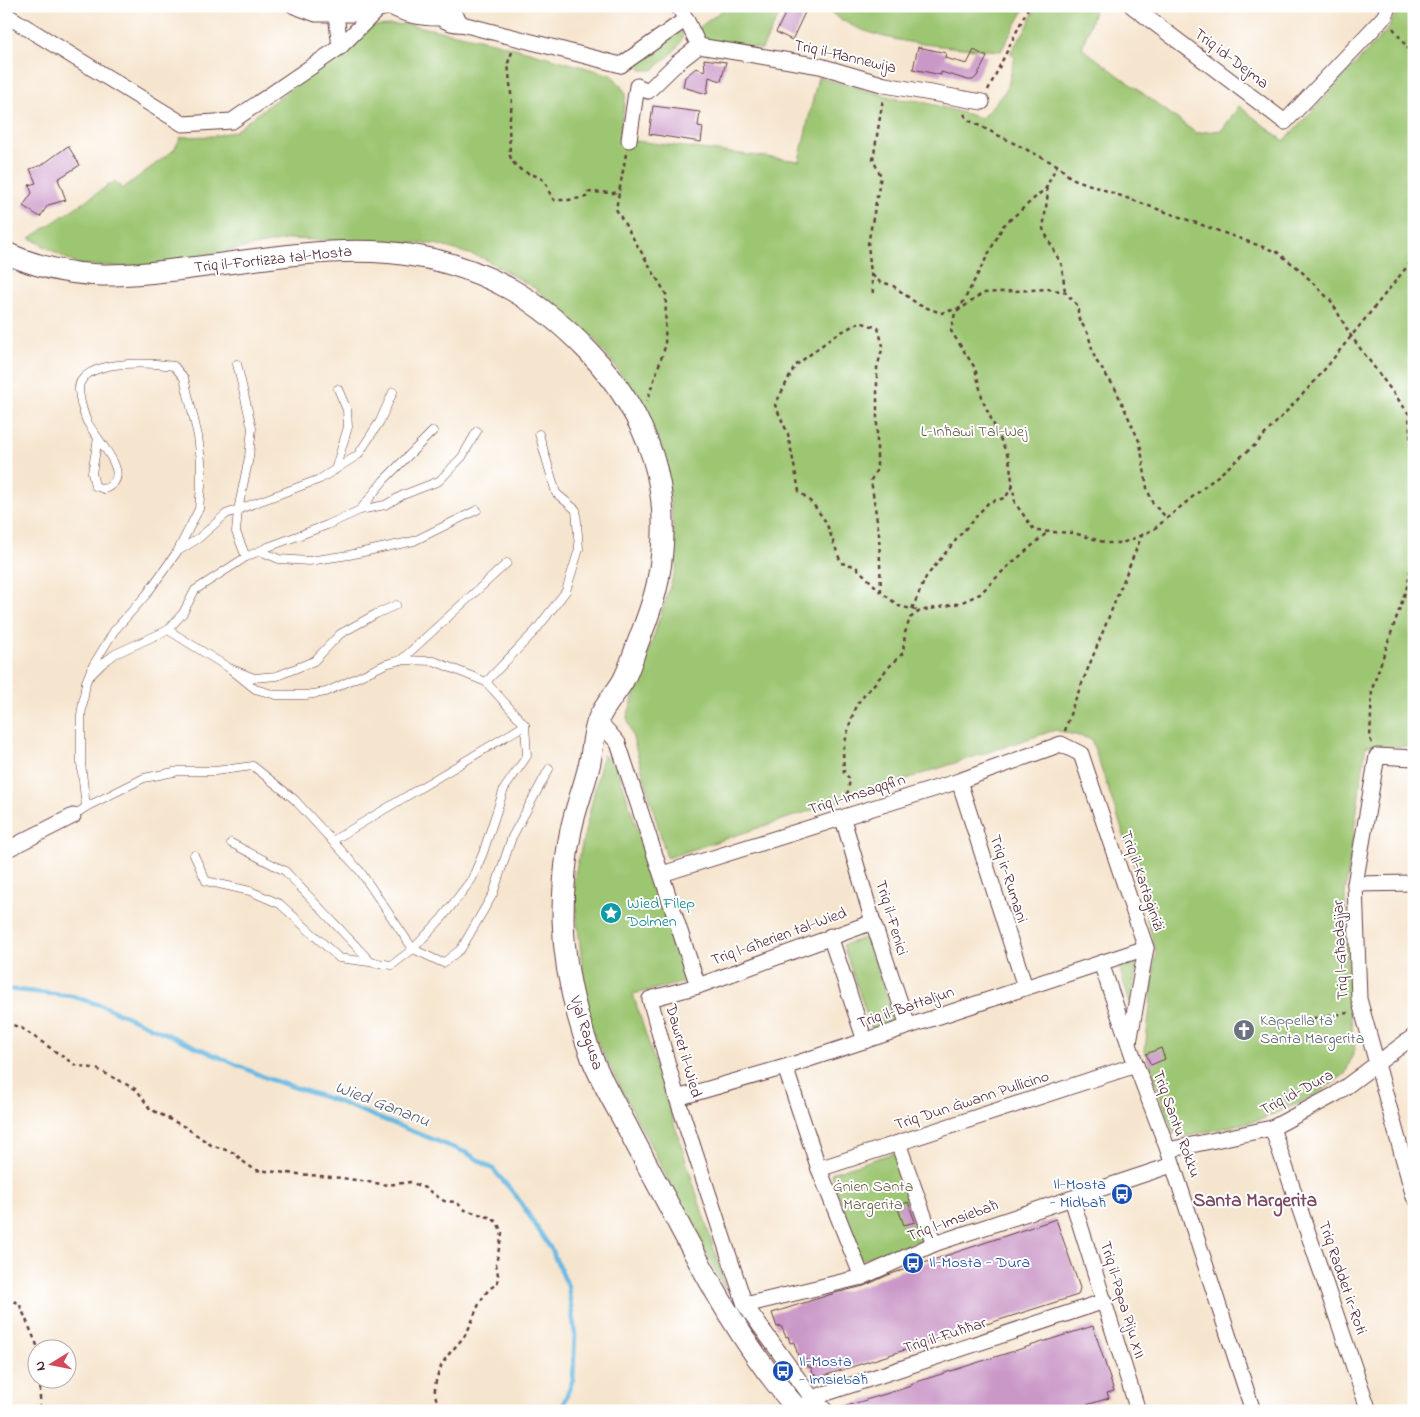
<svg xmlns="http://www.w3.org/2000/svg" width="1420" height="1417" font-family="'Indie Flower',sans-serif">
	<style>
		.green { fill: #9dc672; stroke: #74724e }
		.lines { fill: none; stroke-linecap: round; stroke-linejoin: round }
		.stream { stroke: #67b9e2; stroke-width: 4.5 }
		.building { fill: #ca98c7 }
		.lane-casing { stroke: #643d43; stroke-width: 9 }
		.street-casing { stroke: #643d43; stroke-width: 17 }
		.secondary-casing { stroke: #643d43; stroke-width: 23 }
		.path { stroke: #643d43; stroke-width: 2.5; stroke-dasharray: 4 4; stroke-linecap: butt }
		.lane { stroke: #fff; stroke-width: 8 }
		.street { stroke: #fff; stroke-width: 15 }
		.secondary { stroke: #fff; stroke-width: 21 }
		.labels { text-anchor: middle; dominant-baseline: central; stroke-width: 4; stroke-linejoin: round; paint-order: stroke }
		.street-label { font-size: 16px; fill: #4a1f2b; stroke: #fff }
		.park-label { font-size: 16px; fill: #675944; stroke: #fff }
		.culture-label { font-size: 16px; fill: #0d838f; stroke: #fff; text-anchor: start }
		.worship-label { font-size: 16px; fill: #5b616d; stroke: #fff; text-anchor: start }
		.transit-label { font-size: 16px; fill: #164399; stroke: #fff; text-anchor: start }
		.water-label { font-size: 18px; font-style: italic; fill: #565d74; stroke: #fff }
		.quarter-label { font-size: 19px; font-weight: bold; fill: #774962; stroke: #fff }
	</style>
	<rect width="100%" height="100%" fill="#fff"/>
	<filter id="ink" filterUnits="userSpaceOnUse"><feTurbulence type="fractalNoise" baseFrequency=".02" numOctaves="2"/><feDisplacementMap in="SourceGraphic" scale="10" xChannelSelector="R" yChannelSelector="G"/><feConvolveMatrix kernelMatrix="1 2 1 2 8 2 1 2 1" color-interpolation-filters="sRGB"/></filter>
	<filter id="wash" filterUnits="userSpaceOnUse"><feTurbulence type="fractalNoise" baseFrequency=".0096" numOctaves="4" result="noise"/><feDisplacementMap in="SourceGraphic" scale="20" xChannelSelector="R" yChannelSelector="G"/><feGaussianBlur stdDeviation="1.12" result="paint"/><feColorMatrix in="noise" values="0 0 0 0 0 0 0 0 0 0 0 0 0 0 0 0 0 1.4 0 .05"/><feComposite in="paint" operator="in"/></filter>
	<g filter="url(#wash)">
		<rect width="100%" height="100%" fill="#f6e5ce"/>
		<g class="green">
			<path d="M728,6H784L762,49L706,41L697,29Z"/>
			<path d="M824,6H1026L1001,51C949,46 862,46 824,6Z"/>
			<path d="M1036,6H1096L1082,48L1196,133L1222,130L1239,106L1284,141L1388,29L1400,6H1414V747L1366,746L1345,894L1350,1011L1355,1049L1345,1074L1314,1096L1263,1119L1188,1136L1173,1133L1145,1051L1156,952L1146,915L1151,914L1091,739L1055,730L667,858L627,717L676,568L667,461L642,403L592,336L536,289L483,258L435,244L290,239L142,267L78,265L30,238L115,181L122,189L174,150L181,137L215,136L235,131L372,26L407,24L493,42L612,75L626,93L619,139L799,161L818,77L898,99L919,101L982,118L1007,89L1015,57L1010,53L1027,27Z"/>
			<path d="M682,29C686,47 664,59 653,70H641L639,65L643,58Z"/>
			<path d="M603,755L618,769L686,982L633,994L720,1268L726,1292L589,1026L573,883Z"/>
			<path d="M867,937L896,1022L872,1030L843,945Z"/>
			<path d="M1138,959L1130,1004L1119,966Z"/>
			<path d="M894,1153L922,1240L860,1260L831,1173Z"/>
		</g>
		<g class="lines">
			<path class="stream" d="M6,989L72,996L103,1006L269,1079L336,1101L467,1153L493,1169L517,1197L551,1249L568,1286L575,1334L573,1379L561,1411"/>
		</g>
		<g id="blocks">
			<g class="building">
				<path d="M789,6H808L792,40L776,32Z"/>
				<path d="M918,47L946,53L945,58L967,64L974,50L987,57L977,76L973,80H968L941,72V75L913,69Z"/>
				<path d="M704,59L726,62L721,81L709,77L707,94L683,87L685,77L696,68L705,71Z"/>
				<path d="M653,106L700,112L698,126L703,127L701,142L649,134Z"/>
				<path d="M68,146L80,165L58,179L66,200L48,205L40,217L23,206L32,193L29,185L36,183L30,169L42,165Z"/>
				<path d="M1161,1048L1165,1059L1151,1065L1146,1054Z"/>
				<path d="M908,1202L915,1222L904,1225L897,1206Z"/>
				<path d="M1056,1219L1080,1288L1078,1295L820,1377L813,1374L811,1367H808L806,1359L804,1360L803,1357L799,1359L794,1342L790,1343L788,1336L786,1337L781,1326L777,1327L772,1313L835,1293L864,1286L888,1275Z"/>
				<path d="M1093,1326L1114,1391L1107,1393L1109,1398L1067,1411H840V1408L911,1386L910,1384Z"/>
			</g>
		</g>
	</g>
	<g filter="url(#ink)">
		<use href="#blocks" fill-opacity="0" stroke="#643d43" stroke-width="1"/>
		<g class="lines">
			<g class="lane-casing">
				<g id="lane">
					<path d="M237,364L252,428L249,457L238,510L236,532L246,557"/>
					<path d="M335,470L348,427L347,410L338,389"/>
					<path d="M360,510L384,480L433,431"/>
					<path d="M178,551L199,538L226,514L320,479L358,455L380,421L393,392"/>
					<path d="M260,551L279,559L309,561L349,555L414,541L477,510"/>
					<path d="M168,630L229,668L254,678L277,676L314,661L340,634L376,614L396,605"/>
					<path d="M401,660L434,661L486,682L525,725L527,756L504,789L483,853L472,879L442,918L413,949L443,963L461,949L493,894L512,837L549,769"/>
					<path d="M229,668L255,689L276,695H306L326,692L386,664L401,660L507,563"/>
					<path d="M90,676L103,663L115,654L168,630L183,613L195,590L246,557L268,547L327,525L360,510L385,505L403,495L439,481L462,457L477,431"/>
					<path d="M486,682L536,630L566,591L579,549L576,510L556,493L539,434"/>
					<path d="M86,807L81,763V716L86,682L92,667L114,631L146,595L177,552L199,509L201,486V461L198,436L184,378L174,366C152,363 95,359 81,381C77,387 80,396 81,403C86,422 87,423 98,438L92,473L95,486L104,489C131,479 108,453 98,438"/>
					<path d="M73,816L86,807L144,778L179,771H215L253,766L294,799L360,871L413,949L392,965L339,958L280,904L250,891L206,881L194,855"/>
					<path d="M332,841L525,725"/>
					<path d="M231,843L285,871L370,961"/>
				</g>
			</g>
			<g class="street-casing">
				<g id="street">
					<path d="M294,6L316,14H354L393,6"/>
					<path d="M426,6C435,15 448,26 462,24L621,65"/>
					<path d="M447,6L462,24"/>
					<path d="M678,6L686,19L699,46"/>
					<path d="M1132,6L1285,122L1385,16L1388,6"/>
					<path d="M391,7C406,16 422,18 439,18"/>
					<path d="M336,14L340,47"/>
					<path d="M6,15L183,124L232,121L340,47L378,9"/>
					<path d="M699,46L820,66L885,85L982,102"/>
					<path d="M621,65L686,19"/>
					<path d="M629,140L637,86L648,91L677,63L699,46"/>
					<path d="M598,720L618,743L698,986L650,999L677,1098L745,1305L812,1398L826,1411"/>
					<path d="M1414,758L1377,756L1355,884L1359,999L1414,1197"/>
					<path d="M959,781L1025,987"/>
					<path d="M843,819L873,922L908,1026"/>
					<path d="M6,850L73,816"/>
					<path d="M662,874L959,781L1061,744L1081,754L1146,948L1129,1043"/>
					<path d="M1355,884L1414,883"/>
					<path d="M830,936L865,1041"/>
					<path d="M1101,963L1136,1065L1168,1150L1253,1411"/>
					<path d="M698,986L873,922"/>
					<path d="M785,1067L819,1169L862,1277"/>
					<path d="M677,1098L785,1067L1146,948"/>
					<path d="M1272,1128L1369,1411"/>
					<path d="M898,1143L934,1244"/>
					<path d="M1168,1150L1272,1128L1336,1094L1414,1036"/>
					<path d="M819,1169L1136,1065"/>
					<path d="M1072,1199L1138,1411"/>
					<path d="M745,1305L862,1277L934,1244L1172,1165"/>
					<path d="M807,1403L812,1398L1105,1301"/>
				</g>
			</g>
			<g class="secondary-casing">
				<path id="secondary" d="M6,253C70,282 123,277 190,268C304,254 405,230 512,290C540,306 566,328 588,351C650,417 675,490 658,580C654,603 644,626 636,648C632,659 629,670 623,681C616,693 605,705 599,718C592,734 593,754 588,770C583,790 575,810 571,830C565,859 563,889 563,919C564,966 575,1014 592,1058C601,1080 613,1101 624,1121C638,1148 652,1174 666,1200C706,1276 742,1346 799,1411"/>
			</g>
			<g class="path">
				<path d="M1393,28L1414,57"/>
				<path d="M512,52L508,63L512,104L509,123L510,156C518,177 536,171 545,182C549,188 549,195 554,200H569L586,197L588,192L614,193L620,190"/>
				<path d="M988,90L1029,6"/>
				<path d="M964,114L968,120L1057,165L1071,178L1277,252L1299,269L1331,301L1351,336L1409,414L1414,507"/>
				<path d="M626,154L616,209L666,294L665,347L647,401"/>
				<path d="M1046,188L1048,193L1043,229L1062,266L1065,292"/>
				<path d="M872,275L880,282L892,285L919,305L941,313L960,308L1003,226L1046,188L1057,165"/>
				<path d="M873,293L868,244L881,176L873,160L883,99"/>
				<path d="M1142,535L1122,543H1107L1074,533L1035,531L1015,503L1009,458L983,401L975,368L951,331L955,313L983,293L1048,289L1065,292L1078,306V317L1088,334L1095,359L1115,388L1140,443L1147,488L1153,504L1167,518"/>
				<path d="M881,592L879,534L871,480L877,469V368L883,346L878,328L860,322L834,336L795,366L775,405L788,434L799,491L813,504L826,522L841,563L855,566L881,592L899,606L920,611"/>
				<path d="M912,609L926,577L960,535L989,502L1005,498L1013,486"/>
				<path d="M1065,731L1072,708L1142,535L1154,529L1255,445L1316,380L1414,258"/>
				<path d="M1372,743L1370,739L1372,689L1408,584L1414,545"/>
				<path d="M849,802L847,797L850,779L844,773L843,750L850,723L856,705L888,668L903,653L905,633L910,618L920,611L960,603L980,594L1005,569L1049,531"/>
				<path d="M6,1022L23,1029L75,1065L97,1069L137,1090L150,1109L185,1127L211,1145L235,1153L241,1160L255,1170L342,1178L388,1185L410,1182L425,1188L444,1201L456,1202L465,1210L492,1218L498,1224L502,1233L496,1264L498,1275L497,1284C479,1293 476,1315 467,1332C459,1345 445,1355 440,1369C438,1375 435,1382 435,1388C434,1396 439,1402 436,1411"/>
				<path d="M1273,1024L1348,1013"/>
				<path d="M6,1299L19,1303L39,1350"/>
				<path d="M40,1380V1411"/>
			</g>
			<use href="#lane" class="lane"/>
			<use href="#street" class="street"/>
			<use href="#secondary" class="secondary"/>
		</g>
	</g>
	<defs>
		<g id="sight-disc" transform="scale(1.125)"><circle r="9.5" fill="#0f9aa8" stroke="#fff"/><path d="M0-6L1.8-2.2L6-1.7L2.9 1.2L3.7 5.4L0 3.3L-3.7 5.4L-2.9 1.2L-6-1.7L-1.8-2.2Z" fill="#fff"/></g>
		<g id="church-disc" transform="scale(1.125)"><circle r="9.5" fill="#6b7280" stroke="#fff"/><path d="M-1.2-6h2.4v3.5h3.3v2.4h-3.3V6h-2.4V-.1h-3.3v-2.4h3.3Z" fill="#fff"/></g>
		<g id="bus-disc" transform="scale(1.125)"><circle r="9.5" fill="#1a4fb4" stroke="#fff"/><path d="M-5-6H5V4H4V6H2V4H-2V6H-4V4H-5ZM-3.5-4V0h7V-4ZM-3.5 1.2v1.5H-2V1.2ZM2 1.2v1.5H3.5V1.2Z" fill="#fff"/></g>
	</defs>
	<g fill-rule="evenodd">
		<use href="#sight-disc" x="611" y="913"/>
		<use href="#church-disc" x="1244" y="1030"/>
		<use href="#bus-disc" x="1122" y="1194"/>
		<use href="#bus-disc" x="913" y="1263"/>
		<use href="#bus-disc" x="783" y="1371"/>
	</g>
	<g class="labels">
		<g class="street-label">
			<text transform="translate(845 57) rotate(13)">Triq il-Ħannewija</text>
			<text transform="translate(1231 59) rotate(37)">Triq id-Dejma</text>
			<text transform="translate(273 260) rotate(-6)">Triq il-Fortizza tal-Mosta</text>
			<text transform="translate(857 795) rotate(-18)">Triq l-Imsaqqfin</text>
			<text transform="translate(1008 879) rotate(72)">Triq ir-Rumani</text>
			<text transform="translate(1142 881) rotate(71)">Triq il-Kartaġiniżi</text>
			<text transform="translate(891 918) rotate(73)">Triq il-Fenici</text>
			<text transform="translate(779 937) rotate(-20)">Triq l-Għerien tal-Wied</text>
			<text transform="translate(1341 950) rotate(-93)">Triq l-Għadajjar</text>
			<text transform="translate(906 1008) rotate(-19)">Triq il-Battaljun</text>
			<text transform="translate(586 1033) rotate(72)">Vjal Ragusa</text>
			<text transform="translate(683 1051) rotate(74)">Dawret il-Wied</text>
			<text transform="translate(1297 1093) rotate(-28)">Triq id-Dura</text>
			<text transform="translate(972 1101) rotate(-18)">Triq Dun Ġwann Pullicino</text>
			<text transform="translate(1176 1124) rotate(70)">Triq Santu Rokku</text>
			<text transform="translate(953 1221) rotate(-20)">Triq l-Imsiebaħ</text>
			<text transform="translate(1342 1278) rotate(71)">Triq Raddet ir-Roti</text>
			<text transform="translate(1122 1300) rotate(73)">Triq il-Papa Piju XII</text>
			<text transform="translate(945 1336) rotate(-18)">Triq il-Fuħħar</text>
		</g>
		<g class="park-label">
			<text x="974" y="432">L-Inħawi Tal-Wej</text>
			<text x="873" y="1187">Ġnien Santa<tspan x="873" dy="18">Margerita</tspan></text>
		</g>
		<g class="culture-label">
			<text x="627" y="904">Wied Filep<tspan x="627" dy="18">Dolmen</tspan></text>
		</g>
		<g class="worship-label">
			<text x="1260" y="1021">Kappella ta'<tspan x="1260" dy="18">Santa Margerita</tspan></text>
		</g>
		<g class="transit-label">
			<text x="1106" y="1185" text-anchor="end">Il-Mosta<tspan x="1106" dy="18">- Midbaħ</tspan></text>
			<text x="929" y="1263">Il-Mosta - Dura</text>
			<text x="799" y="1362">Il-Mosta<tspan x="799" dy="18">- Imsiebaħ</tspan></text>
		</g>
		<g class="water-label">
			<text transform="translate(382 1105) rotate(21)">Wied Gananu</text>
		</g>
		<g class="quarter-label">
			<text x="1255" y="1201">Santa Margerita</text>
		</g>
	</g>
	<rect width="1420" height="1417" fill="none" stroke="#fff" stroke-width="25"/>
	<g transform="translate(52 1364) rotate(260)"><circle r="24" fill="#ffffff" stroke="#b7a5aa"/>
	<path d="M0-4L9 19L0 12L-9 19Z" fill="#d1495b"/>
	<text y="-8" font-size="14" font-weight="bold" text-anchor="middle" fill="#4a1f2b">N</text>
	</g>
</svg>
